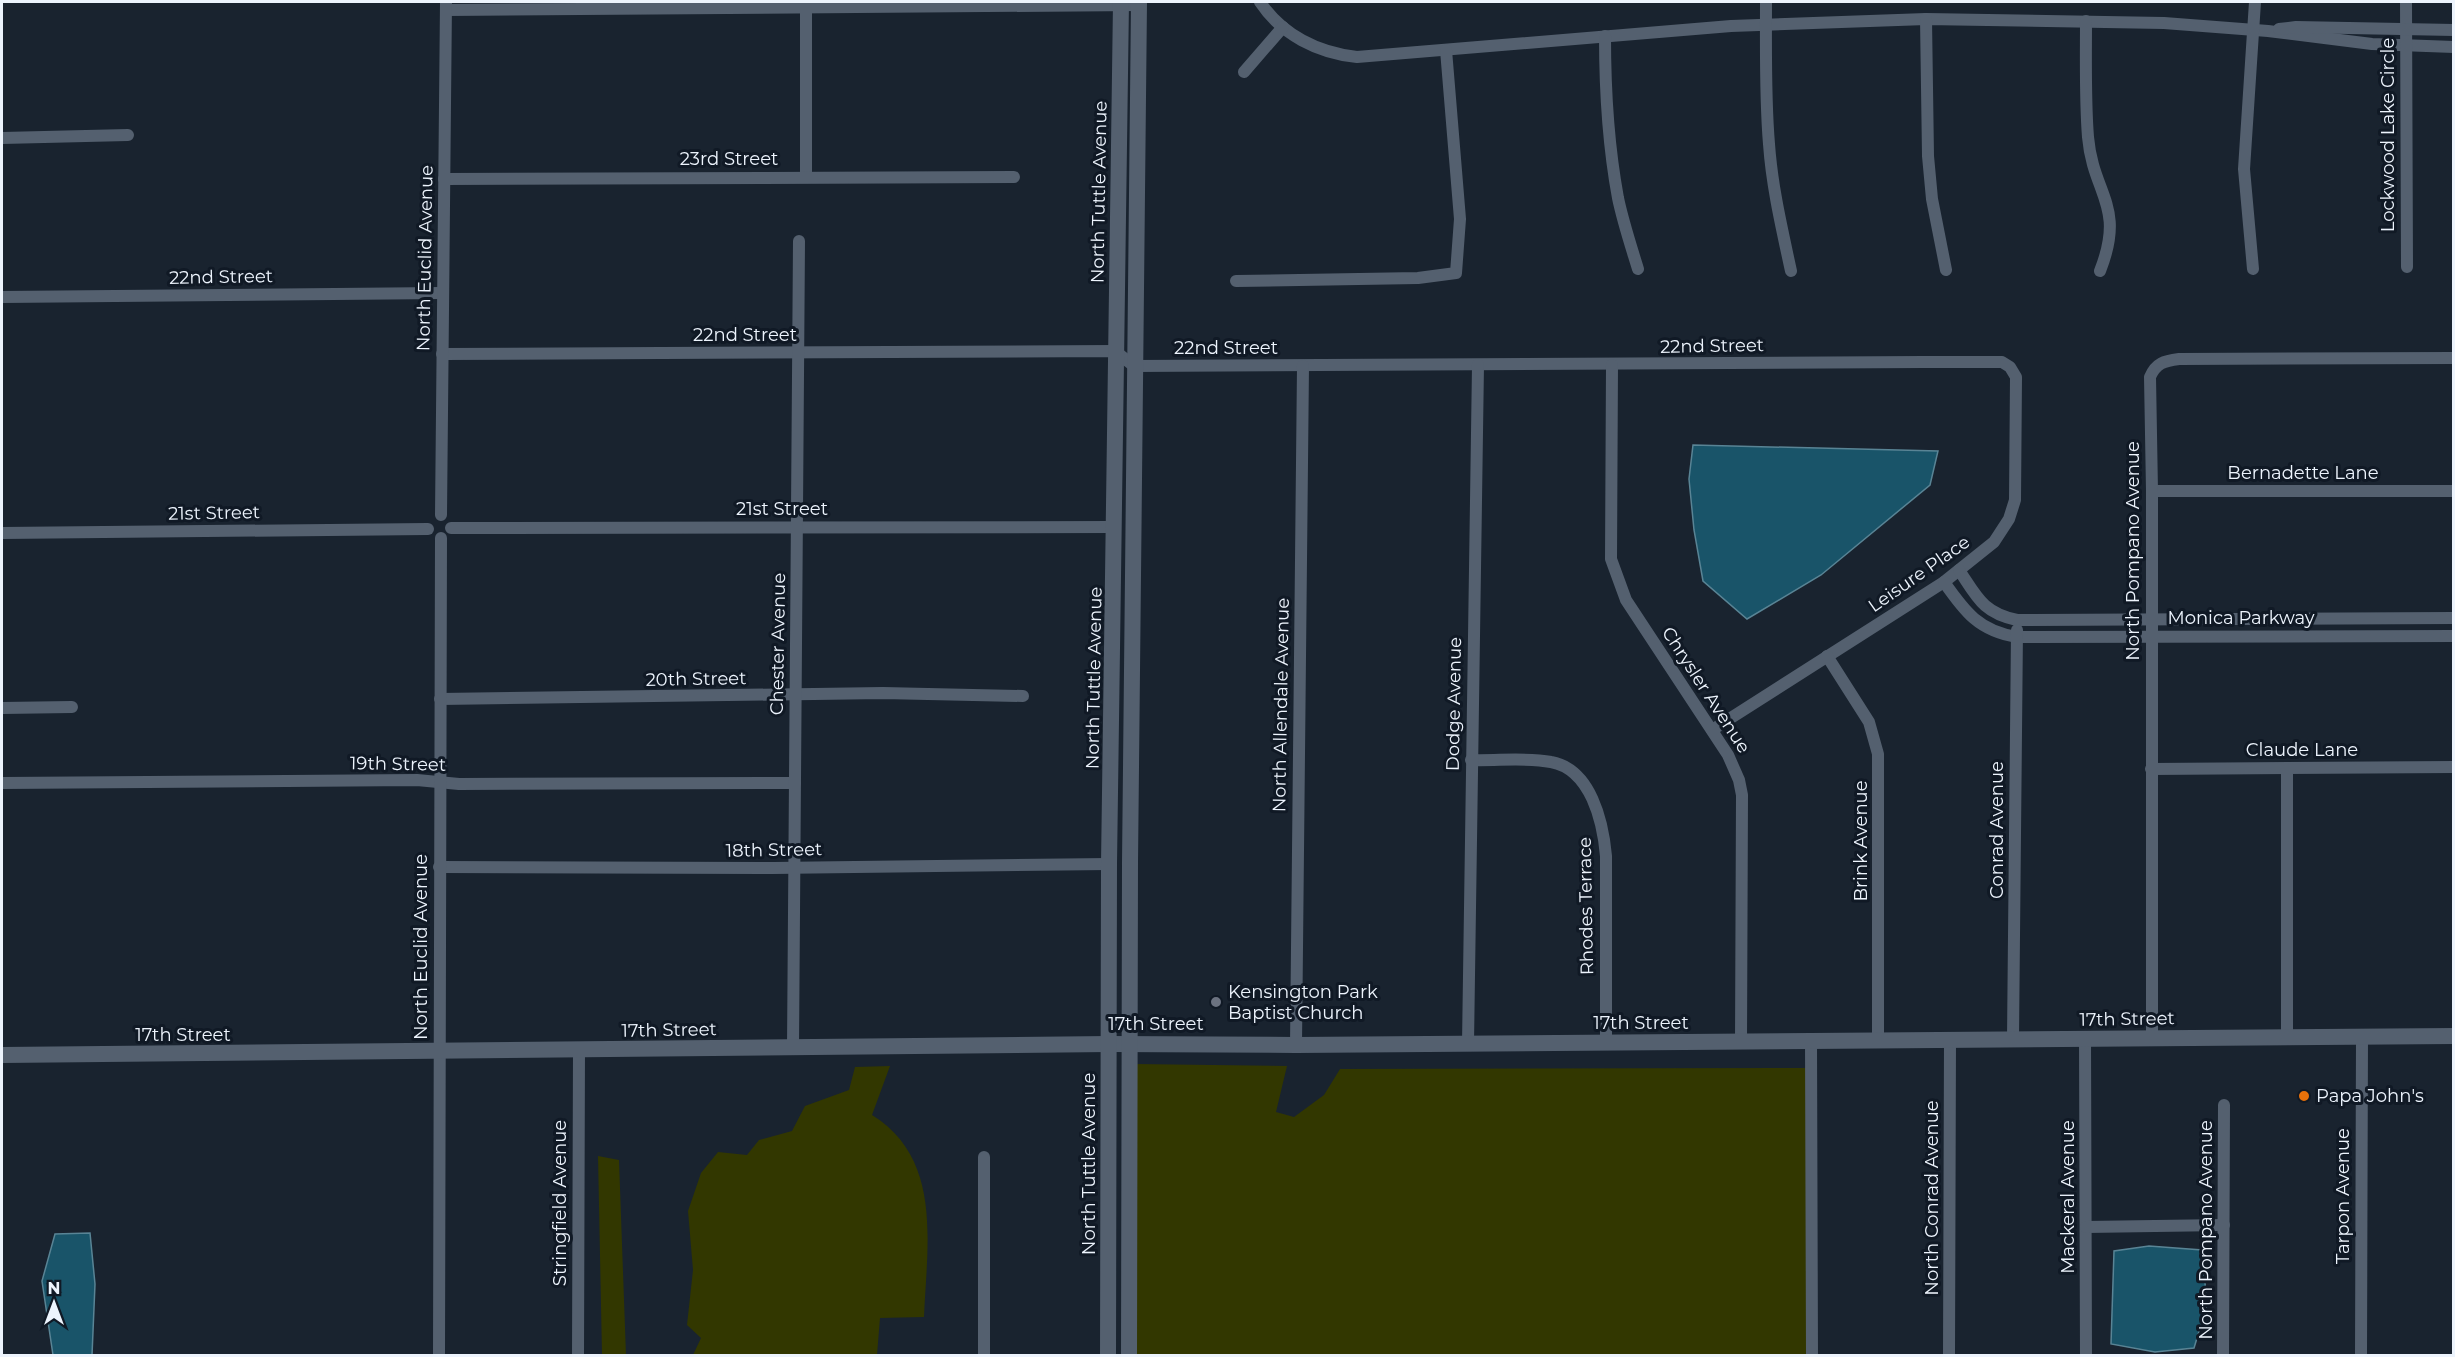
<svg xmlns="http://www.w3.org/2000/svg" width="2455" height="1357" font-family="Montserrat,sans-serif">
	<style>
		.green { fill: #323700 }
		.water { fill: #195469; stroke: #598495; stroke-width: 1.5 }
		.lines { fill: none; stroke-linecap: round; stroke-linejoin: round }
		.minor { stroke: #54606f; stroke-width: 12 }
		.secondary { stroke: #54606f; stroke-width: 16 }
		.worship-dot { fill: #6b7280; stroke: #101925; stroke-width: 2 }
		.food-dot { fill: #e8710a; stroke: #101925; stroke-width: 2 }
		.labels { text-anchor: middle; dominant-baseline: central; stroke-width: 6; stroke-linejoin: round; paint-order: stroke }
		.street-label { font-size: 18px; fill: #edf4fd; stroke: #101925 }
		.poi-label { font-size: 18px; fill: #edf4fd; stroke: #101925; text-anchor: start }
	</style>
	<rect width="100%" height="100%" fill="#19232f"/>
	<g class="green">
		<path d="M1135,1064L1287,1066L1276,1112L1294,1117L1324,1095L1340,1069L1806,1068V1355L1135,1356Z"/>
		<path d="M890,1066L872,1115C943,1159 927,1244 924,1317L880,1318L877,1355H693L701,1338L687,1325L693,1270L688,1211L701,1173L718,1152L747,1155L759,1140L792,1131L805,1106L849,1090L855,1067Z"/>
		<path d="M598,1156L619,1160L626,1355H602Z"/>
	</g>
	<g class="water">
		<path d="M1693,445L1938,451L1930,485L1821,575L1747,619L1703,581L1694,530L1689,479Z"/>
		<path d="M90,1233L95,1284L92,1355H53L42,1281L55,1234Z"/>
		<path d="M2149,1246L2202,1250L2207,1305L2194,1348L2155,1352L2111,1344L2114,1251Z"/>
	</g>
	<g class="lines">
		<g class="minor">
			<path d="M1260,2C1282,35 1318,53 1357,57L1731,26L1926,19L2164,23L2268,31L2372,44L2454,47"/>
			<path d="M1766,2C1766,49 1765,97 1769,144C1772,187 1782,229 1791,271"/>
			<path d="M2406,2L2407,267"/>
			<path d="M446,10L1139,5"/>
			<path d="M1926,19L1928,156L1932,199L1946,270"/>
			<path d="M2086,21C2086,59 2085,99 2088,137C2093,195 2126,205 2100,271"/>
			<path d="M2279,29L2296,27L2454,30"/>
			<path d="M1605,36C1605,91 1608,144 1618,198C1623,222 1631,246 1638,269"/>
			<path d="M1244,72L1283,27"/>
			<path d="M2,138L128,135"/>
			<path d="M806,176V2"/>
			<path d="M444,179L1014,177"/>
			<path d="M2253,269L2244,169L2255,2"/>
			<path d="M1236,281L1418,278L1456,273L1460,219L1446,50"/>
			<path d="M2,297L442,293"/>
			<path d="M442,354L1115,351L1134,366L1924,362H2002L2010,367L2016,377L2015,500L2009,519L1994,542L1944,582L1712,730"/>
			<path d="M1612,365L1611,559L1626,600L1728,755L1739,780L1742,795L1741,1042"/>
			<path d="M2152,491H2454"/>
			<path d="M441,515L446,2"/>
			<path d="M451,528L1114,527"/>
			<path d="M2,533L428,529"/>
			<path d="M1959,570C1977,597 1983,613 2017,620L2454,618"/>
			<path d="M1944,582C1965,612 1979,631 2017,637L2454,636"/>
			<path d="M1827,656L1869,722L1878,754V1040"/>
			<path d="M440,699L883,693L1023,696"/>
			<path d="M2,708L72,707"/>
			<path d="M1471,760C1497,761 1526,757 1551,762C1591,769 1603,822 1606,856V1043"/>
			<path d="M2287,768V1037"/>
			<path d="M2151,769L2454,767"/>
			<path d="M2,783L417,780L459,784L795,783"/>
			<path d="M439,867L773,868L1109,864"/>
			<path d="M2152,1038V491L2150,377C2156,363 2164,361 2179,359L2454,358"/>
			<path d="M2013,1039L2017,630"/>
			<path d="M2085,1039L2086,1356"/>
			<path d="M1811,1041L1812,1356"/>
			<path d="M1468,1044L1478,365"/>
			<path d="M1296,1045L1303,366"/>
			<path d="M793,1047L799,241"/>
			<path d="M984,1157V1356"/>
			<path d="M2086,1227L2224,1225"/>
			<path d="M439,1356L441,538"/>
			<path d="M578,1356L579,1050"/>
			<path d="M1949,1356L1950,1040"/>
			<path d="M2223,1356L2224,1105"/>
			<path d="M2361,1356L2362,1037"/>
		</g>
		<g class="secondary">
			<path d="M2,1055L1109,1044L1296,1045L2454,1036"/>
			<path d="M1108,1356L1109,864L1121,2"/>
			<path d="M1129,1356L1130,863L1139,2"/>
		</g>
	</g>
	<circle class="worship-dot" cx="1216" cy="1002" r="6"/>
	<circle class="food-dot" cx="2304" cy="1096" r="6"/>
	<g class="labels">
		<g class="street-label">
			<text transform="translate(2388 135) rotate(-90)">Lockwood Lake Circle</text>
			<text x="729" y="159">23rd Street</text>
			<text transform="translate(1099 192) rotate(-89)">North Tuttle Avenue</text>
			<text transform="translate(425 258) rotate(-89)">North Euclid Avenue</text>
			<text transform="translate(221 277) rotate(-1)">22nd Street</text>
			<text x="745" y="335">22nd Street</text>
			<text transform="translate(1712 346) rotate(-1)">22nd Street</text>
			<text x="1226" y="348">22nd Street</text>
			<text x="2303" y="473">Bernadette Lane</text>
			<text x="782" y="509">21st Street</text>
			<text transform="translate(214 513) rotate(-1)">21st Street</text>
			<text transform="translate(2133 551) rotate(-90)">North Pompano Avenue</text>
			<text transform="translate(1919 574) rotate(-35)">Leisure Place</text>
			<text x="2241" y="618">Monica Parkway</text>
			<text transform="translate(778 644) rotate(-89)">Chester Avenue</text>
			<text transform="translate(1094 678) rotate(-89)">North Tuttle Avenue</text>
			<text transform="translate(696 679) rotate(-1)">20th Street</text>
			<text transform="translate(1706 690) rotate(57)">Chrysler Avenue</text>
			<text transform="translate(1454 704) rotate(-89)">Dodge Avenue</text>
			<text transform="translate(1281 705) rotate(-89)">North Allendale Avenue</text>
			<text x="2302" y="750">Claude Lane</text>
			<text transform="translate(398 764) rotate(1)">19th Street</text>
			<text transform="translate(1997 830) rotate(-90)">Conrad Avenue</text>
			<text transform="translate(1861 841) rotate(-90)">Brink Avenue</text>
			<text transform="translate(774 850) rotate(-1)">18th Street</text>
			<text transform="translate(1586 906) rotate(-91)">Rhodes Terrace</text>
			<text transform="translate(421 947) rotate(-90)">North Euclid Avenue</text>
			<text transform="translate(2127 1019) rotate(-1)">17th Street</text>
			<text x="1641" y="1023">17th Street</text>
			<text x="1156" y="1024">17th Street</text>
			<text transform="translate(669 1030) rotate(-1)">17th Street</text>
			<text x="183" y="1035">17th Street</text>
			<text transform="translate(1089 1164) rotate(-90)">North Tuttle Avenue</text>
			<text transform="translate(2343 1196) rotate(-90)">Tarpon Avenue</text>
			<text transform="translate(2068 1197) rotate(-90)">Mackeral Avenue</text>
			<text transform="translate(1932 1198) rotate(-90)">North Conrad Avenue</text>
			<text transform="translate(560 1203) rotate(-90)">Stringfield Avenue</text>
			<text transform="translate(2206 1230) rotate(-90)">North Pompano Avenue</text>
		</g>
		<g class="poi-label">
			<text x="1228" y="992">Kensington Park<tspan x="1228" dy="21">Baptist Church</tspan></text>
			<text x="2316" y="1096">Papa John's</text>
		</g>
	</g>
	<rect width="2455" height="1357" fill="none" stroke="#edf4fd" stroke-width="6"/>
	<g transform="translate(54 1303)" stroke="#101925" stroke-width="4.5" paint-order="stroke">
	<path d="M0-4.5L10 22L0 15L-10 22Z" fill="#edf4fd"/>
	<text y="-9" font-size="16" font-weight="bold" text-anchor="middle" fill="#edf4fd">N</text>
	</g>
</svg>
